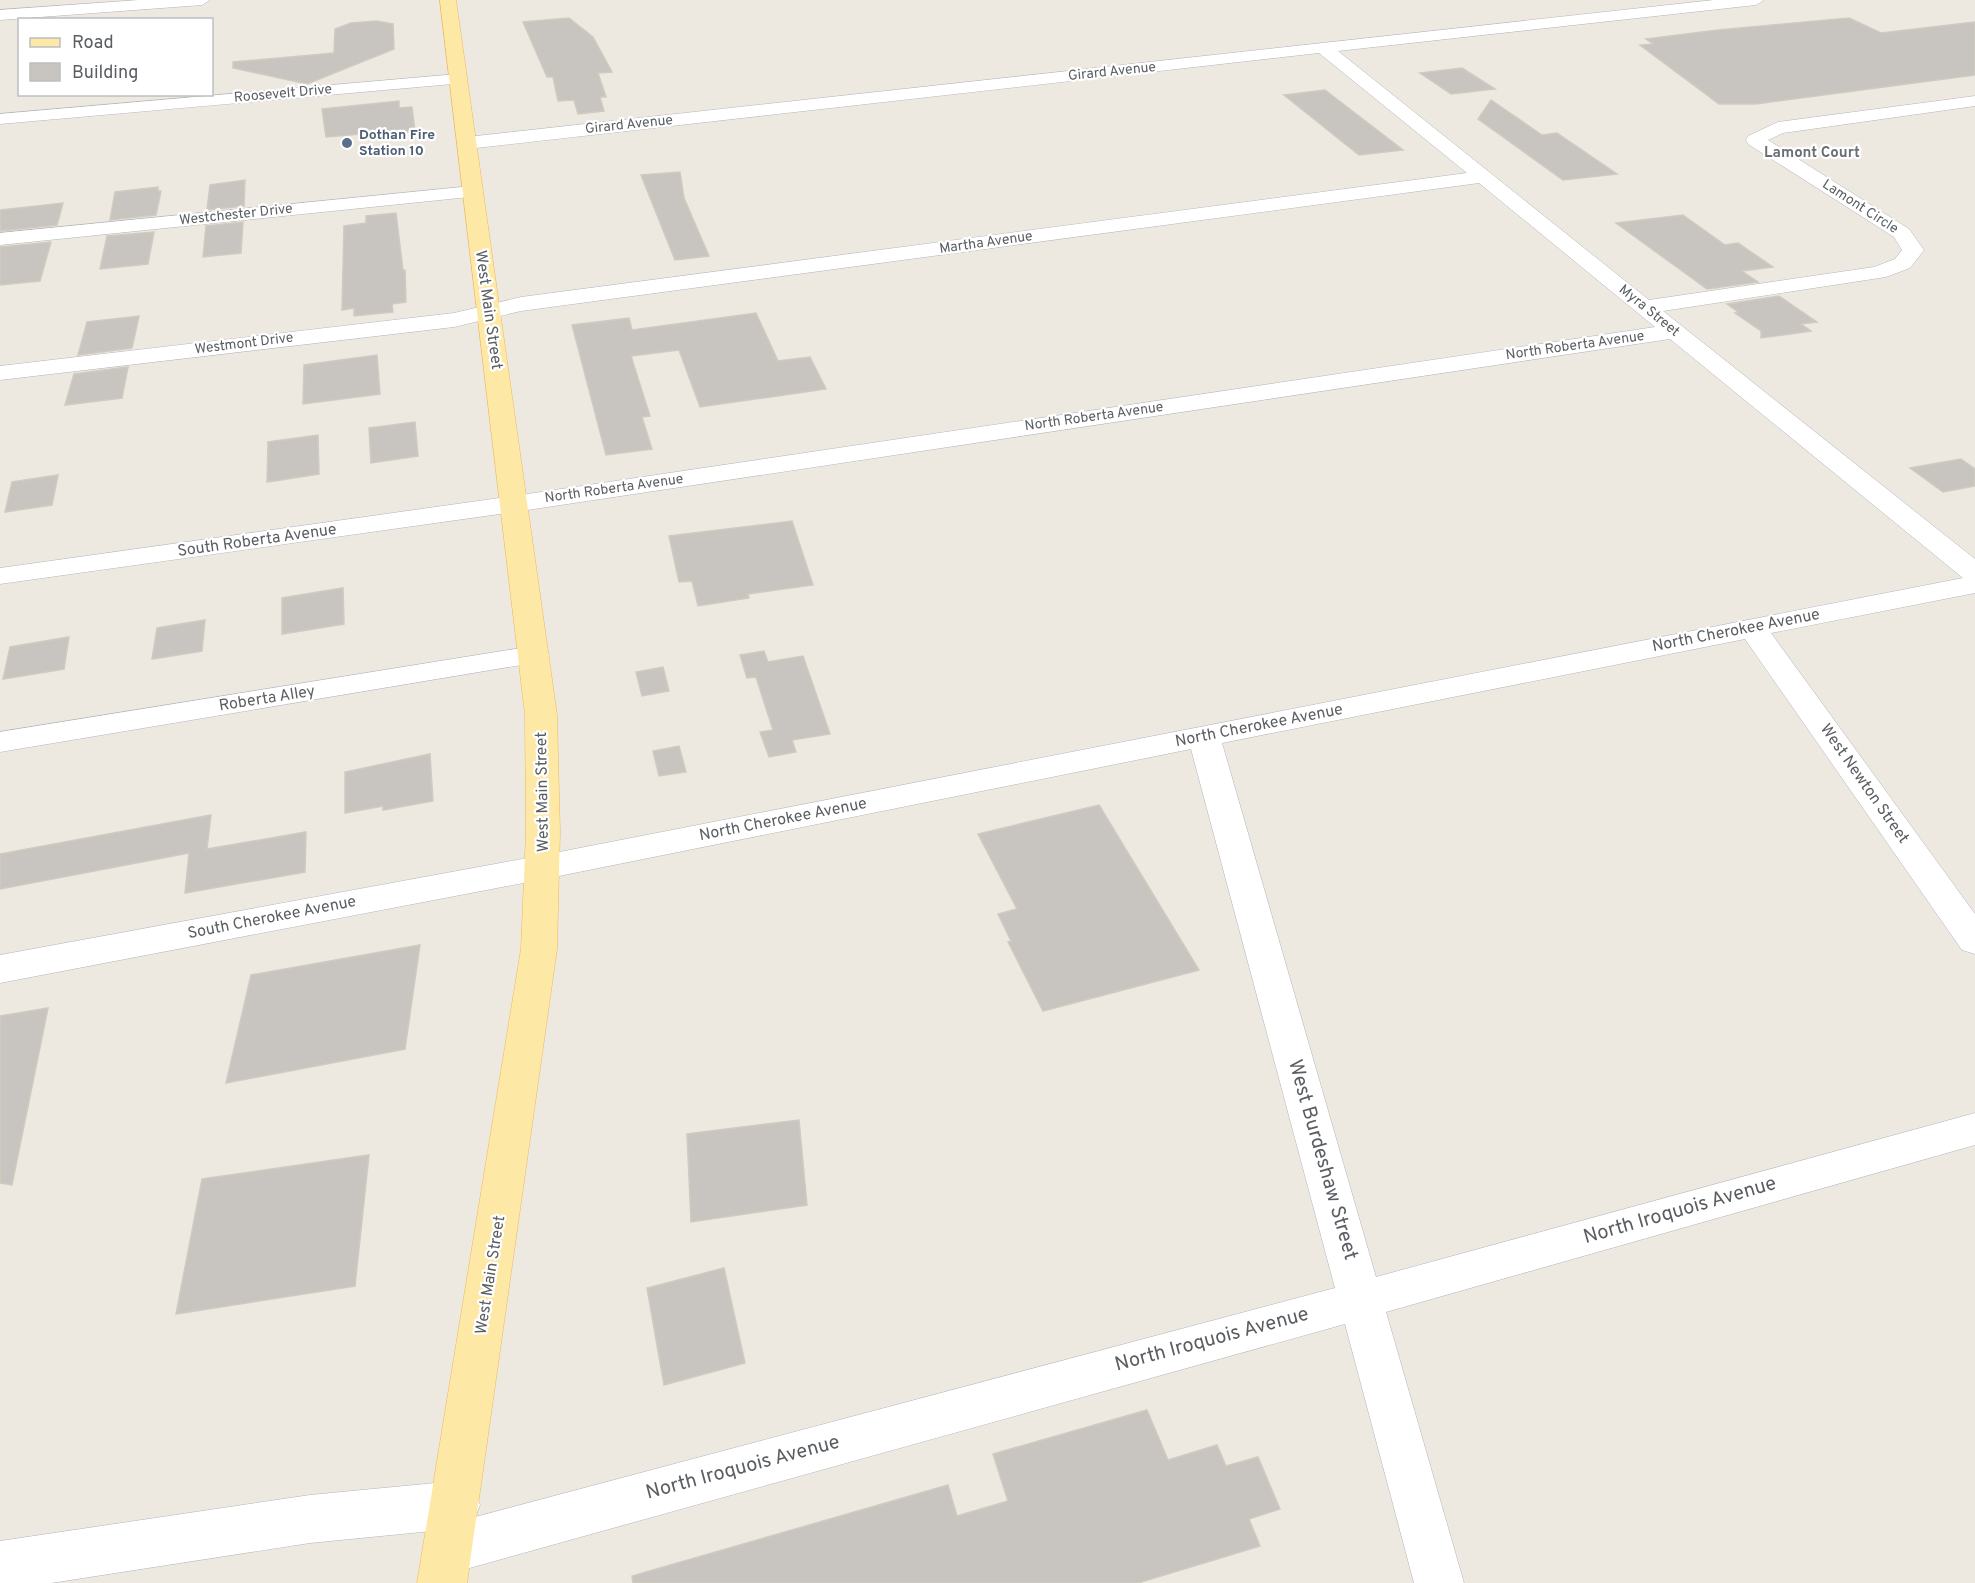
<svg xmlns="http://www.w3.org/2000/svg" width="1975" height="1583" font-family="Overpass,sans-serif">
	<style>
		.building { fill: #c8c4bf; stroke: #d1cac0; stroke-width: 1.5 }
		.lines { fill: none; stroke-linecap: round; stroke-linejoin: round }
		.minor-casing { stroke: #b2b5b9; stroke-width: 1 }
		.major-casing { stroke: #eeb859; stroke-width: 1 }
		.minor { fill: #fff; fill-rule: evenodd }
		.major { fill: #fde8a6; fill-rule: evenodd }
		.service-dot { fill: #5c6f8a; stroke: #fff; stroke-width: 2 }
		.labels { text-anchor: middle; dominant-baseline: central; stroke-width: 4.5; stroke-linejoin: round; paint-order: stroke }
		.far-street-label { font-size: 14px; fill: #5a5e62; stroke: #fff }
		.far-service-label { font-size: 14px; font-weight: bold; fill: #4e5e75; stroke: #fff; text-anchor: start }
		.far-neighbourhood-label { font-size: 15px; font-weight: bold; fill: #6b7074; stroke: #fff }
		.street-label { font-size: 16px; fill: #5a5e62; stroke: #fff }
		.near-street-label { font-size: 20px; fill: #5a5e62; stroke: #fff }
	</style>
	<rect width="100%" height="100%" fill="#ede9e1"/>
	<g class="building">
		<path d="M569,18L593,37L612,72L598,73L606,97H600L604,111L578,114L574,100L558,101L553,77H547L523,22Z"/>
		<path d="M1849,18L1881,33L1975,22V75L1756,104H1719L1640,45L1654,44L1646,39L1718,30Z"/>
		<path d="M376,21L393,24L394,49L307,84L233,68V62L334,53L335,29L351,23Z"/>
		<path d="M1462,68L1495,89L1451,94L1420,73Z"/>
		<path d="M1325,90L1403,150L1359,155L1284,95Z"/>
		<path d="M1491,100L1542,135L1557,133L1617,174L1563,180L1478,119Z"/>
		<path d="M399,101V108L412,107L415,131L362,138V134L326,137L322,109Z"/>
		<path d="M680,172L684,198L709,256L675,260L641,175Z"/>
		<path d="M245,180L244,206L207,210L210,185Z"/>
		<path d="M158,187V191H161L156,215L110,220L115,192Z"/>
		<path d="M63,203L57,225L0,231V210Z"/>
		<path d="M396,213L403,270H405L406,302L392,304L393,312L354,316V308L342,310L344,226L366,223V216Z"/>
		<path d="M1683,215L1725,245L1738,243L1773,267L1742,271L1758,282L1707,289L1616,223Z"/>
		<path d="M243,222L241,253L203,257L206,226Z"/>
		<path d="M154,232L148,264L100,269L107,236Z"/>
		<path d="M51,242L40,281L0,285V247Z"/>
		<path d="M1779,296L1817,322L1801,324L1811,331L1761,338V331L1735,313L1738,312L1727,304Z"/>
		<path d="M756,313L778,361L810,357L826,389L700,407L679,350L631,356L650,416L642,417L652,449L606,455L572,325L629,318L632,330Z"/>
		<path d="M139,316L132,348L78,355L87,322Z"/>
		<path d="M377,355L380,394L303,404L304,365Z"/>
		<path d="M128,367L122,398L65,405L74,374Z"/>
		<path d="M415,422L418,456L371,463L369,428Z"/>
		<path d="M318,435L319,474L267,482L268,442Z"/>
		<path d="M1961,459L1975,469V486L1943,492L1910,468Z"/>
		<path d="M58,475L52,505L5,512L12,482Z"/>
		<path d="M792,521L813,585L748,594L749,598L698,606L692,581L679,582L669,536Z"/>
		<path d="M343,588L344,624L282,634V598Z"/>
		<path d="M205,620L202,651L152,659L157,628Z"/>
		<path d="M69,637L64,669L3,679L10,647Z"/>
		<path d="M764,651L768,662L803,656L830,734L792,740L796,752L769,757L760,732L773,730L756,677L747,678L740,655Z"/>
		<path d="M663,667L669,691L642,696L636,672Z"/>
		<path d="M679,746L686,772L659,776L653,751Z"/>
		<path d="M430,754L433,801L383,810V806L345,813V772Z"/>
		<path d="M1099,805L1199,970L1043,1011L1008,942L1011,941L998,914L1017,909L978,834Z"/>
		<path d="M211,815L207,849L306,832L305,872L185,893L189,853L0,889V854Z"/>
		<path d="M420,945L405,1049L226,1083L251,975Z"/>
		<path d="M48,1008L12,1185L0,1183V1016Z"/>
		<path d="M799,1120L807,1205L691,1222L687,1134Z"/>
		<path d="M369,1155L355,1286L176,1314L202,1179Z"/>
		<path d="M724,1268L745,1363L664,1385L647,1288Z"/>
		<path d="M1147,1410L1168,1460L1217,1445L1226,1466L1258,1457L1280,1509L1249,1519L1260,1546L1138,1583H633L632,1576L948,1485L957,1516L1008,1501L993,1454Z"/>
	</g>
	<g class="lines">
		<g class="minor-casing">
			<g id="minor">
				<path d="M139,0H210L202,5L0,20V10Z"/>
				<path d="M1714,0H1764L1756,5L1338,51L1649,300L1874,267L1895,259L1902,250L1894,237L1748,144L1746,140L1748,136L1778,122L1975,96V106L1783,133L1768,140L1909,229L1924,250L1910,268L1886,277L1663,311L1975,559V593L1771,633L1975,914V954L1962,950L1745,639L1222,743L1376,1277L1975,1113V1145L1386,1312L1464,1583H1414L1345,1324L448,1574L430,1566L423,1549L432,1531L310,1543L51,1583H0V1541L310,1495L456,1481L473,1488L480,1505L475,1517L1335,1288L1191,749L544,879L0,983V955L544,855L1963,578L1670,339L514,512L0,584V568L514,496L1655,327L1479,183L521,311L454,327L0,380V366L454,313L521,297L1467,173L1319,53L467,149L460,147L458,143L460,139L467,137Z"/>
				<path d="M458,74L464,75L467,79L464,83L0,124V114Z"/>
				<path d="M472,186L479,188L482,192L479,196L0,245V233Z"/>
				<path d="M534,646L545,649L549,655L545,661L0,752V732Z"/>
			</g>
		</g>
		<g class="major-casing">
			<path id="major" d="M440,0H456L557,715L560,832L557,949L467,1583H417L521,949L526,832L525,715Z"/>
		</g>
		<use href="#minor" class="minor"/>
		<use href="#major" class="major"/>
	</g>
	<circle class="service-dot" cx="347" cy="143" r="6"/>
	<g class="labels">
		<g class="far-street-label">
			<text transform="translate(1112 72) rotate(-6)">Girard Avenue</text>
			<text transform="translate(283 94) rotate(-5)">Roosevelt Drive</text>
			<text transform="translate(629 125) rotate(-6)">Girard Avenue</text>
			<text transform="translate(1860 207) rotate(33)">Lamont Circle</text>
			<text transform="translate(236 215) rotate(-6)">Westchester Drive</text>
			<text transform="translate(986 243) rotate(-8)">Martha Avenue</text>
			<text transform="translate(1649 311) rotate(39)">Myra Street</text>
			<text transform="translate(244 344) rotate(-7)">Westmont Drive</text>
			<text transform="translate(1575 346) rotate(-8)">North Roberta Avenue</text>
			<text transform="translate(1094 417) rotate(-8)">North Roberta Avenue</text>
			<text transform="translate(614 489) rotate(-8)">North Roberta Avenue</text>
		</g>
		<g class="far-service-label">
			<text x="359" y="135">Dothan Fire<tspan x="359" dy="16">Station 10</tspan></text>
		</g>
		<g class="far-neighbourhood-label">
			<text x="1812" y="153">Lamont Court</text>
		</g>
		<g class="street-label">
			<text transform="translate(488 310) rotate(82)">West Main Street</text>
			<text transform="translate(257 541) rotate(-8)">South Roberta Avenue</text>
			<text transform="translate(1736 631) rotate(-11)">North Cherokee Avenue</text>
			<text transform="translate(267 699) rotate(-9)">Roberta Alley</text>
			<text transform="translate(1259 726) rotate(-11)">North Cherokee Avenue</text>
			<text transform="translate(1864 784) rotate(55)">West Newton Street</text>
			<text transform="translate(543 792) rotate(-91)">West Main Street</text>
			<text transform="translate(783 820) rotate(-11)">North Cherokee Avenue</text>
			<text transform="translate(272 918) rotate(-11)">South Cherokee Avenue</text>
			<text transform="translate(491 1275) rotate(-81)">West Main Street</text>
		</g>
		<g class="near-street-label">
			<text transform="translate(1322 1160) rotate(74)">West Burdeshaw Street</text>
			<text transform="translate(1680 1211) rotate(-16)">North Iroquois Avenue</text>
			<text transform="translate(1212 1340) rotate(-15)">North Iroquois Avenue</text>
			<text transform="translate(743 1468) rotate(-15)">North Iroquois Avenue</text>
		</g>
	</g>
	<rect x="18" y="18" width="195" height="78" fill="#ffffff" stroke="#bdbfc0" stroke-width="1.5"/>
	<rect x="30" y="38" width="30" height="9" fill="#fde8a6" stroke="#bdbfc0" stroke-width="1.5"/>
	<text x="72" y="48" font-size="18" fill="#5a5e62">Road</text>
	<rect x="30" y="63" width="30" height="18" fill="#c8c4bf" stroke="#bdbfc0" stroke-width="1.5"/>
	<text x="72" y="78" font-size="18" fill="#5a5e62">Building</text>
</svg>
